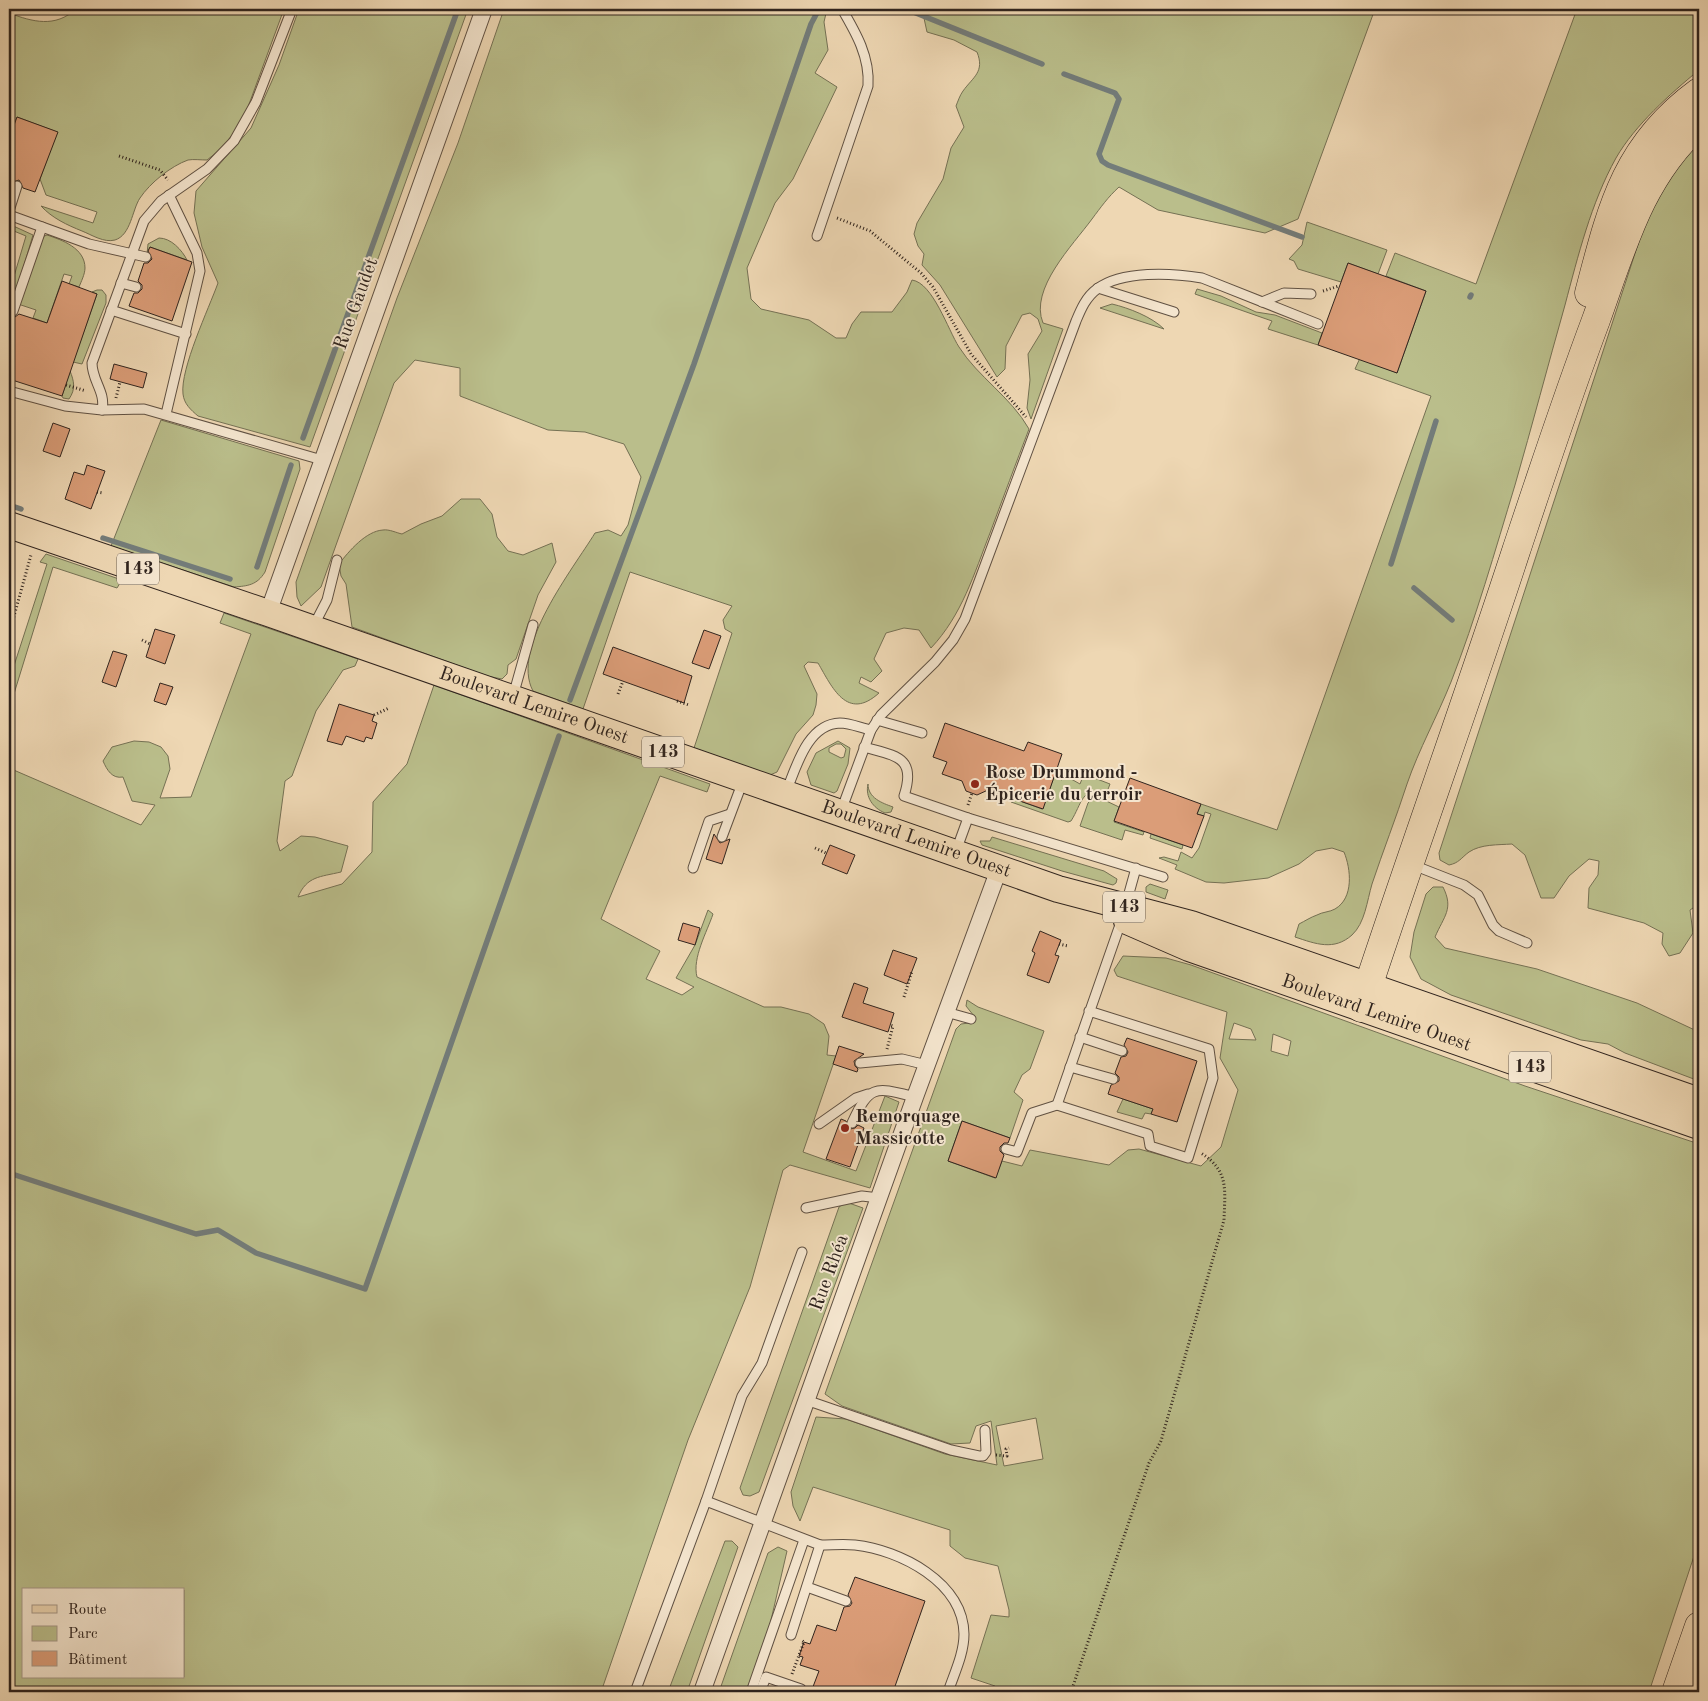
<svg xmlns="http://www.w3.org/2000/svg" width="1708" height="1701" font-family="'Old Standard TT',serif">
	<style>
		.green { fill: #babe8b; stroke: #757154; fill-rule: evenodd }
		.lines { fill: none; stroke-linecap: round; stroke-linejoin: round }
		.stream { stroke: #737c7a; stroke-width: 5.5 }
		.building { fill: #db9d78; stroke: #30241e }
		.service-casing { stroke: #605143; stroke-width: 11 }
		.minor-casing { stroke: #605143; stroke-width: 18 }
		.primary-casing { stroke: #30241e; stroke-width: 28 }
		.motorway-casing { stroke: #30241e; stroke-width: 29 }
		.path { stroke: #30241e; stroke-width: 3; stroke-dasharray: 1 2.5; stroke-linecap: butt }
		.service { stroke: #f4e5ce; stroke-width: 9 }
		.minor { stroke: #f4e5ce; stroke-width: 16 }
		.primary { stroke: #eed7b3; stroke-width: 26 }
		.motorway { stroke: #eed7b3; stroke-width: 28 }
		.poi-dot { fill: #8f2418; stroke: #f4e5ce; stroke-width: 2 }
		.labels { text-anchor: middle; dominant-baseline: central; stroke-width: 4; stroke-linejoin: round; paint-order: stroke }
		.shield { fill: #f4e5ce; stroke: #6b5e53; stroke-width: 1 }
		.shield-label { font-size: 18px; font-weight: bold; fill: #30241e }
		.street-label { font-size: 19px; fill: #30241e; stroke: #f4e5ce }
		.poi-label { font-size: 19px; font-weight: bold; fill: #30241e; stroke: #f4e5ce; text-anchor: start }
	</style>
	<rect width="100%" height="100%" fill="#eed7b3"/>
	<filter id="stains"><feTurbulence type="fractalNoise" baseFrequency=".004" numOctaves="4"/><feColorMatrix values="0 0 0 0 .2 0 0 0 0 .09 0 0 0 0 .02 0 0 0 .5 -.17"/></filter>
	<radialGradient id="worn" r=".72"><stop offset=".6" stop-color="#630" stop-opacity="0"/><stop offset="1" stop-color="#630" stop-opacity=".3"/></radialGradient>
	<g class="green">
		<path d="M76,9H284L248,107L236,130L221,149L207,160C201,160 193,159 188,160C171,166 150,183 140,198C132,210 131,235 115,240C104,243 92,235 82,231C67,225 52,218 41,206L93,223L97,212L46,195L40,179L57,132L17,117L9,138V13C33,22 55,28 76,9Z"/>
		<path d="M299,9H468L310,447L198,416C191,410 184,404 183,394C180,369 209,308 218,283L202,247L194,213L196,191L251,128L279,65Z"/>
		<path d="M504,9H827L824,22L828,50L815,73L837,87L793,179L775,203L747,268L751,299L761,309L809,320L836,338H846L852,324L861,312H892L907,292L912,280C933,283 948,330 959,347C978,377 1011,397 1029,429C1016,463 1003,498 990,533C974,574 962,615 931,648L919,630L904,628L886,633L874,659L882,671L871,682L861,677L859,683L879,693C847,722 832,687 818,663L808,662L804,666L817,694L816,705L813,715L796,734L777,772L770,775L694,748L732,633L725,629L723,620L732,606L630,572L583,709L533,691C510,648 573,569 595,533L608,530L621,536L628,525L641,477L624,444L585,432L548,430L460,396V368L415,360L394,383L321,587L301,606L297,597L296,582L397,298L458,143Z"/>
		<path d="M922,9H1375L1298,219L1265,233L1158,210L1119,187C1108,197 1101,207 1092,219C1073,245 1029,289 1043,323L1063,329L1031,419L1027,408L1030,380L1028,354L1042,331L1038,319L1030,313L1022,315L1006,346L1005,369L997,377L940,285L922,265L924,254L918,246L914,234L917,223L943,179L951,148L964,127L956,106C958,101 960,95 963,91C973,77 985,72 977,52L954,40L927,32Z"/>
		<path d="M1577,9H1699V70C1670,94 1635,125 1616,158C1591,203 1578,256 1565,305C1548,365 1532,426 1515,485C1495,551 1476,618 1451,682C1437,717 1419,749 1407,784C1396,818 1383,851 1372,884C1367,901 1365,923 1352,935C1334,951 1316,944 1295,937L1299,924C1305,921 1311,917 1317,915C1322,912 1330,912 1335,909C1354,898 1351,869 1344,852L1332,848L1316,851L1299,864L1268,878L1224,883L1206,882L1175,869L1177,865L1159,858L1164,857L1178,861L1181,852L1192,858L1199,848L1211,814L1205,812L1204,816L1197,814L1201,804L1277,830L1431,396L1355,369L1360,358L1397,373L1426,291L1386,276L1395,253L1476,284Z"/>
		<path d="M1699,142V904L1690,910L1693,933L1680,953L1669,956L1662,944L1663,933L1644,923L1588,908L1589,888L1598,875L1599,861L1589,859L1569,876L1554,898H1541L1525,855L1512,844C1498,845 1481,844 1469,852C1461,858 1459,863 1449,865L1440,860L1439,853L1643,229C1658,197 1673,167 1699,142Z"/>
		<path d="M1307,222L1387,250L1378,274L1348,263L1341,282L1298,269L1294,261L1289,259L1302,245Z"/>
		<path d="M9,224L33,235L17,289L42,237L47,235C62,240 85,248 85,268C85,274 81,282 79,287L69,284L72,276L64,274L47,323L33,318L36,310L9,301V293L26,236L9,229Z"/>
		<path d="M159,238C171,238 182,250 187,260L150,247L147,254L148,244Z"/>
		<path d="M1197,289L1221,296L1256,312L1275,315L1322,333L1318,345L1268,329L1272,321L1195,294Z"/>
		<path d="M97,290H102L106,295V303L82,364L73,362L97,294L92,292Z"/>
		<path d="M1112,304C1129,308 1152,317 1164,329L1100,308Z"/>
		<path d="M70,371C74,381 76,389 69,399L63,398L62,396Z"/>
		<path d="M161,420L299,461L300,469L265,572C257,585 248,586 234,587L111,546Z"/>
		<path d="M461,499H480L492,514L497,537L508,551L523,555L552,543L556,562L538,595L516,659L508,665L507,674L502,679L487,676L352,627L346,584L341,576L339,564C349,551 366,531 383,530C389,529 397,533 402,534L421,524L442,516Z"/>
		<path d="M46,554L122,580L117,588L53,567L9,710V681L47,564L40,562Z"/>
		<path d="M224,613L358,659L355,666L343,670L316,711L292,776L285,781L277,841L280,851L301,836L315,837L348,846L341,872C320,877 307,876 298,897L342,884L372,852L373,802L407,764L434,685L710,784L707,792L660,776L601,919L660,951L646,979L682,995L694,987L676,978L695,945L708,910L713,914C707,932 692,958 697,977L764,1007H781L809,1014L824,1024L829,1036L827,1055L836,1056L803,1152L856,1171L885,1096L899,1102L870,1188L790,1165L783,1170L750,1287L688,1440L601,1692H9V768L141,825L155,805L132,801L123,777C112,779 107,770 103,761L112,747L134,741L149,742L161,747L168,756L170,769L160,798L191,797L251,634L220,623ZM24,1590H184V1677H24Z"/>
		<path d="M838,741L850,748L848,764L837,791L834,793L811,785L807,772L816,753ZM836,744H841L846,749L844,757L841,758L829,752V748Z"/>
		<path d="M1084,774L1110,784L1107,792C1081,786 1082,804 1071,821L1068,822L1011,802L1012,798L1042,809L1054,777L1062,780L1064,775L1080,784Z"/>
		<path d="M868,784C868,798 882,803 893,807L891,812L885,813C873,808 865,797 868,784Z"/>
		<path d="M1093,798L1102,799L1119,807L1114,822L1144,832L1143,835L1125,830L1122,840L1080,826L1088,803Z"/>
		<path d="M1151,834L1183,845L1182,849L1150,838Z"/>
		<path d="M992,837L1104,871L1117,879L1116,883L1113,885L1062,871L982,845L980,841H990Z"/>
		<path d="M1150,884L1168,890L1165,899L1146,892V887Z"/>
		<path d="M1433,887H1443C1454,909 1444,916 1435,937L1445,948L1537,969L1637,1003L1699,1032V1081L1625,1053L1608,1044L1581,1040L1451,995L1421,979L1410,957L1414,932L1426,894Z"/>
		<path d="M1123,956L1166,958L1191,965L1525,1086L1699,1144V1541L1649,1692H994L995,1686L971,1678L991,1615L1009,1617V1610L998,1566L965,1558L950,1546V1530L813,1487L800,1521L793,1506L791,1492L816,1417L846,1419L945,1454L997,1465L991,1421L976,1426L970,1443L951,1444L842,1406L825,1394L956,1029L961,1024L969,1023L974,1016L966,1006L967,1000L978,1007L1044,1031L1030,1069L1022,1075L1014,1092L1023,1100L1010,1138L962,1121L948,1161L995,1178L1002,1161L1022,1166L1030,1150L1109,1165L1128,1150L1139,1149L1201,1166L1221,1147L1238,1090L1220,1058L1227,1012L1117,976L1114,970ZM1234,1023L1251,1029L1256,1040L1229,1039ZM1273,1034L1291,1041L1288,1056L1271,1051ZM1036,1418L1043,1459L1004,1466L996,1426Z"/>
		<path d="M1123,1099L1153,1109L1151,1114L1145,1113L1142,1119L1117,1112Z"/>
		<path d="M846,1202L863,1208L759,1492L750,1496L743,1495L740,1488L839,1207Z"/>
		<path d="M725,1541H732L738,1547L687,1692H668Z"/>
		<path d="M778,1547L787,1551L768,1633L748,1690L746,1692H719L768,1553Z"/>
	</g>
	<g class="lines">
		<g class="stream">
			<path d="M906,9L1042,64"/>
			<path d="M1064,74L1115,93L1119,99L1099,154L1102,161L1108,165L1302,237"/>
			<path d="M1470,297L1471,295"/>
			<path d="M303,438L458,9"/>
			<path d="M9,505L21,509"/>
			<path d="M103,538L230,579"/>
			<path d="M1391,564L1436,421"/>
			<path d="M257,567L291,465"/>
			<path d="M1414,588L1452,620"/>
			<path d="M570,700L694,364L811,24L819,9"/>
			<path d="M9,1173L196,1234L218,1230L256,1253L365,1289L559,736"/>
		</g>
	</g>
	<g class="building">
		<path d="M17,117L58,132L35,192L23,188L19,180L9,183V139Z"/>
		<path d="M150,247L192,262L172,321L129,306L134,293H138L142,289V285L138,281L144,263H148L152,259L148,251Z"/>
		<path d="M1348,263L1426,291L1397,373L1318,345Z"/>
		<path d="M62,281L97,294L62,396L9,379V315L15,317L19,314L47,323Z"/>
		<path d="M114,364L147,373L143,388L110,379Z"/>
		<path d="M53,423L70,429L60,457L43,451Z"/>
		<path d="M87,465L105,471L91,509L65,499L74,472L84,475Z"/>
		<path d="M155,629L175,635L165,664L146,657Z"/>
		<path d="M704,630L721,636L709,669L692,663Z"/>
		<path d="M613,647L692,676L684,703L603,674Z"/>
		<path d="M113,651L127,655L116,687L102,682Z"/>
		<path d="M160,683L173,687L166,705L154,701Z"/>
		<path d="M339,704L374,715L372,721L377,723L372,739L366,737L364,742L346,736L342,745L327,741Z"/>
		<path d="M945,723L1024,751L1028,742L1062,754L1043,809L988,790L977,795L966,791L962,781L942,774L947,762L933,757Z"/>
		<path d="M1130,778L1201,804L1197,814L1204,816L1192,848L1114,821Z"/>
		<path d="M714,834L720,843L730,839L722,864L706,859Z"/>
		<path d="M830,845L855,855L847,874L822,864Z"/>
		<path d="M683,923L700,928L695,945L678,940Z"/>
		<path d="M1040,931L1061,940L1055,955L1059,956L1049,983L1027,975L1035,953L1032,951Z"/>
		<path d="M893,950L917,958L907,984L884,975Z"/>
		<path d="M854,983L868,988L863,1003L894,1013L888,1032L842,1017Z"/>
		<path d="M1127,1038L1197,1061L1177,1122L1151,1114L1153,1109L1108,1094L1111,1085L1119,1081V1077L1115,1073L1121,1057L1126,1056L1128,1052L1124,1045Z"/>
		<path d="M839,1046L864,1054L854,1061L855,1066L858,1069L857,1072L833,1064Z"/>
		<path d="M841,1119L846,1121L850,1129L855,1128L858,1125L864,1128L850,1167L826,1159Z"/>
		<path d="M962,1121L1010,1138L1008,1143H1004L1000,1147V1151L1004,1155L996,1178L948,1161Z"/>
		<path d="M855,1577L925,1601L893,1692H811L819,1671L800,1665L803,1657L799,1656L804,1642L810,1644L817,1625L836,1631L844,1607L850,1606L852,1603L848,1595Z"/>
	</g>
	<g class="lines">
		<g class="service-casing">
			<g id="service">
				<path d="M9,211L17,186"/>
				<path d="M9,215L89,244L146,257"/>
				<path d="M817,236L868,86C870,57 856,33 842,9"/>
				<path d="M121,283L136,287"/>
				<path d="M1098,288L1174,312"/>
				<path d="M1262,302L1284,293L1311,294"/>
				<path d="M111,310L186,334"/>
				<path d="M13,311L42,227"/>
				<path d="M9,391L65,406L102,410L144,409L322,460"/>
				<path d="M102,410C106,392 92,381 92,363L144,221L161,201L207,169L234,141L256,102L292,9"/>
				<path d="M166,414L200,271L197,253L169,195"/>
				<path d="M313,627L327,600L337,560"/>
				<path d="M513,696L533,625"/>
				<path d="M877,720L922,733"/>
				<path d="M864,747C895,756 917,756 904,796L968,818"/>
				<path d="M786,792C796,768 807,724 840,723C850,723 861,728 871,730"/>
				<path d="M841,811L871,730L881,715L935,662L953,640L965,619L1076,321C1081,309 1086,297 1097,289C1122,270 1172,273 1202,278L1318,324"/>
				<path d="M722,837L743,781"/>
				<path d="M956,851L968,818L1163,877"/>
				<path d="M1413,865L1464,885L1478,895L1493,925L1499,931L1527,943"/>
				<path d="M693,868L709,821L730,814"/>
				<path d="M1126,904L1136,868"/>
				<path d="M1089,1011L1209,1049L1213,1078L1188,1158L1150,1146L1148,1134L1057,1105L1122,919"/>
				<path d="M946,1012L971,1019"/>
				<path d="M1080,1037L1122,1051"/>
				<path d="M860,1063L902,1059L927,1065"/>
				<path d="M1070,1067L1113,1079"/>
				<path d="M852,1123C870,1084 875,1087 915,1097"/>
				<path d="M819,1124L856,1098L868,1094"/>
				<path d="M1006,1149L1017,1152L1032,1113L1057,1105"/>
				<path d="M806,1208L862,1196L879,1198"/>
				<path d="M806,1400L951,1450L979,1456H983L986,1452L985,1430"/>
				<path d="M706,1501L742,1396L762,1363L802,1252"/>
				<path d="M820,1545C832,1545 844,1544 855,1545C900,1550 963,1582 964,1634C964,1654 954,1674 948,1692"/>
				<path d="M807,1587L846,1601"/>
				<path d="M1680,1689L1689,1690L1699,1685"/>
				<path d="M635,1692L706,1501L820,1545L791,1635"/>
				<path d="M751,1692L804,1540"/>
				<path d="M760,1692L766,1677L801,1689L799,1692"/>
			</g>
		</g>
		<g class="minor-casing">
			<g id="minor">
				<path d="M268,613L484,9"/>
				<path d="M702,1692L915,1097L999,869"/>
			</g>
		</g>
		<g class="primary-casing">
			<g id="primary">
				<path id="s1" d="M9,525L268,613L1058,889L1191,924L1699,1101"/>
				<path id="s2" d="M1127,921L1189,948L1699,1126"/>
			</g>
		</g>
		<g class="motorway-casing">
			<g id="motorway">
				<path d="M1589,293C1611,209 1625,146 1699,92"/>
				<path d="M1361,1008C1411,855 1466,704 1516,551C1542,473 1567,397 1596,320C1622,248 1640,177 1699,124"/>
				<path d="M1676,1692L1699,1626"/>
			</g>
		</g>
		<g class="path">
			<path d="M119,156L160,170L168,180"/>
			<path d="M837,218L870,231L921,273L933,287L971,354L1026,417"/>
			<path d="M1323,291L1339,286"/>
			<path d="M66,385L86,391"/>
			<path d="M116,398L120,382"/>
			<path d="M97,492L103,493"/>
			<path d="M9,634L31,555"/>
			<path d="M142,640L150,644"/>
			<path d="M618,694L623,681"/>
			<path d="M677,701L689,705"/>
			<path d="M374,715L389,708"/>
			<path d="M968,805L972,793"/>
			<path d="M815,848L826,853"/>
			<path d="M1059,944L1068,946"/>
			<path d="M904,997L912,971"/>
			<path d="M887,1049L893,1026L890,1025"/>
			<path d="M996,1455L1007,1456L1006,1449L1009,1448"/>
			<path d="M792,1674L804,1642L801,1640"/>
			<path d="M1071,1692L1149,1463L1161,1441L1224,1220C1225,1189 1229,1171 1201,1153"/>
		</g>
		<use href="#service" class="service"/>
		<use href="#minor" class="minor"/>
		<use href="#primary" class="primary"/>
		<use href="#motorway" class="motorway"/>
	</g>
	<g class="poi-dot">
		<circle cx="975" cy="784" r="5"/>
		<circle cx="845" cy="1128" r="5"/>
	</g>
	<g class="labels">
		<g class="shield">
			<rect x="117" y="553.5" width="42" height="31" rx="4"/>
			<rect x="642" y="736.5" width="42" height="31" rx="4"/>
			<rect x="1103" y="891.5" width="42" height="31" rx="4"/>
			<rect x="1509" y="1051.5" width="42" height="31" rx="4"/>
		</g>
		<g class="shield-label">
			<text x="138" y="569">143</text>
			<text x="663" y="752">143</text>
			<text x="1124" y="907">143</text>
			<text x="1530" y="1067">143</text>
		</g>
		<g class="street-label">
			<text transform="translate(357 304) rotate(-70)">Rue Gaudet</text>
			<text stroke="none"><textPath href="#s1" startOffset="555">Boulevard Lemire Ouest</textPath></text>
			<text stroke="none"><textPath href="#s1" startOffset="960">Boulevard Lemire Ouest</textPath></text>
			<text stroke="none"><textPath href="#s2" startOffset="266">Boulevard Lemire Ouest</textPath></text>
			<text transform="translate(830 1273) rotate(-70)">Rue Rhéa</text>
		</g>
		<g class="poi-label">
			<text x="985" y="773">Rose Drummond -<tspan x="985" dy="22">Épicerie du terroir</tspan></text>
			<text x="855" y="1117">Remorquage<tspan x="855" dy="22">Massicotte</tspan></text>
		</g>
	</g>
	<rect width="1708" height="1701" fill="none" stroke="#eed7b3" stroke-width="30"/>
	<rect x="10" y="10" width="1688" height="1681" fill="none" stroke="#30241e" stroke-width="2.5"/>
	<rect x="15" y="15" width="1678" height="1671" fill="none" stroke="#30241e"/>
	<rect x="22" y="1588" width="162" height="90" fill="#f4e5ce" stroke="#a69888"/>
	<rect x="32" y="1605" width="25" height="8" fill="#eed7b3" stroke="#a69888"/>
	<text x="68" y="1614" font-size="15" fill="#30241e">Route</text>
	<rect x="32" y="1626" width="25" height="15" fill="#babe8b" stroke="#a69888"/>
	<text x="68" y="1638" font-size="15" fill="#30241e">Parc</text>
	<rect x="32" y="1651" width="25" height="15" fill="#db9d78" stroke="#a69888"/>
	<text x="68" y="1664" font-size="15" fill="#30241e">Bâtiment</text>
	<rect width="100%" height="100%" filter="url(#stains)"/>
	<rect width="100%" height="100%" fill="url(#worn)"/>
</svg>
